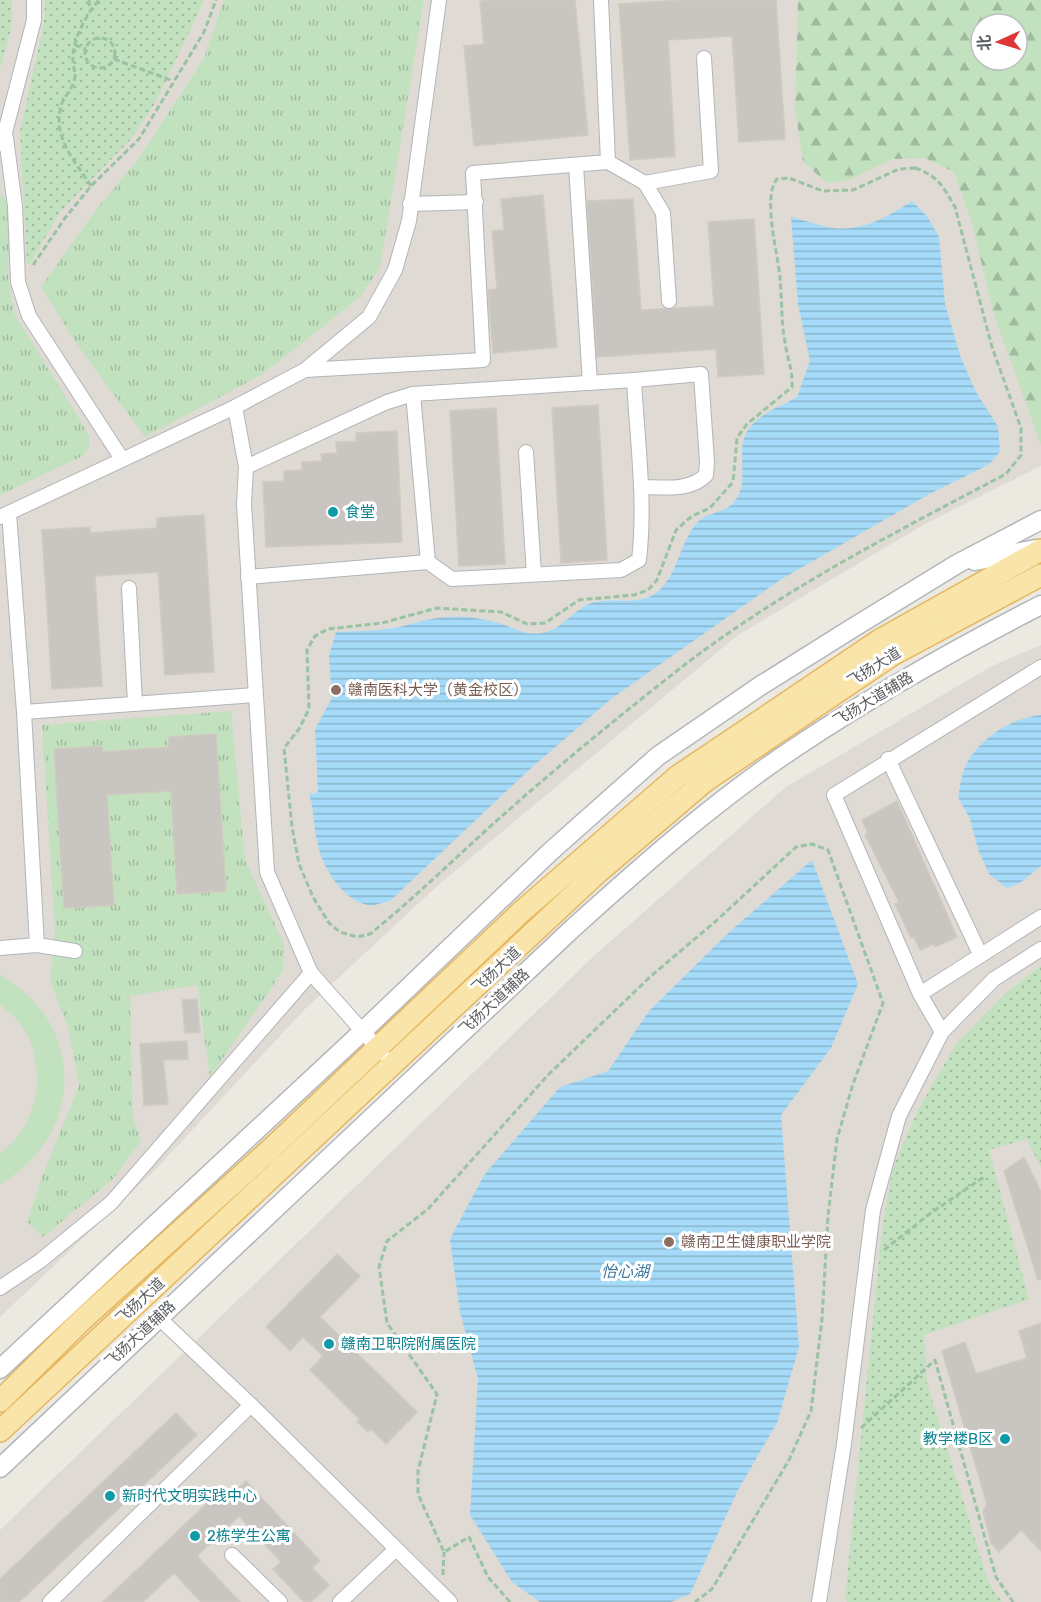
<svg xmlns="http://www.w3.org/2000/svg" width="1041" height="1602" font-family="Rubik,'Noto Sans SC',sans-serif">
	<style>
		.education { fill: #dfdad3; fill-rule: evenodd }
		.grass { fill: url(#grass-tufts) }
		.forest { fill: url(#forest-firs); fill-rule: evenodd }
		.garden { fill: url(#garden-dots) }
		.pitch { fill: #c2e2bf }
		.water { fill: url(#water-rules) }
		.building { fill: #c9c5c0; stroke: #d0cac0; stroke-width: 1.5 }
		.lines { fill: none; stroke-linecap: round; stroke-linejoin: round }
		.street-casing { stroke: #b2b5b8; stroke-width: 16 }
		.secondary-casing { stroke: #b3b7bb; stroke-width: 21 }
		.primary-casing { stroke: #e7b65f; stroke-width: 24 }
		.path { stroke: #99c3a2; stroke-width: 3; stroke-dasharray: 6 3; stroke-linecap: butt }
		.street { stroke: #fff; stroke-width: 14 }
		.secondary { stroke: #fff; stroke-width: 18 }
		.primary { stroke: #f9e5a9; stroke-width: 21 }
		.culture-dot { fill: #0f9aa8; stroke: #fff; stroke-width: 2 }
		.education-dot { fill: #8d6e63; stroke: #fff; stroke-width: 2 }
		.labels { text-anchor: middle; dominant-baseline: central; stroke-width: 6; stroke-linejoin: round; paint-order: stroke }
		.culture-label { font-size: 15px; fill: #0d838f; stroke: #fff; text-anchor: start }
		.street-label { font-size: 15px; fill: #5a5e61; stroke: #fff }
		.education-label { font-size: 15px; fill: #785e54; stroke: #fff; text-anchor: start }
		.water-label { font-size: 16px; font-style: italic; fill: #4178a1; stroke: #fff }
	</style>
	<defs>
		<pattern id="grass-tufts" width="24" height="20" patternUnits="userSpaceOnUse" patternTransform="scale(1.5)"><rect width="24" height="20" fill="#c2e2bf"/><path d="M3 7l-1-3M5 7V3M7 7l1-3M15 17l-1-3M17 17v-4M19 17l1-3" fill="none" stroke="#a1ba9f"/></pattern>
		<pattern id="forest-firs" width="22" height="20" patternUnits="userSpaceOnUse" patternTransform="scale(1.5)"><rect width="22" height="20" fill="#c2e2bf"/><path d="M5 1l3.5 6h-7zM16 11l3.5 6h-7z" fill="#a1ba9f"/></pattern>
		<pattern id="garden-dots" width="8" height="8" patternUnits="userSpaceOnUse" patternTransform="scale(1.5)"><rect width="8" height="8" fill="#c2e2bf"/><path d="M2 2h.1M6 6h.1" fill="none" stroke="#a1ba9f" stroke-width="1.8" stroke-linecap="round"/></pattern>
		<pattern id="water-rules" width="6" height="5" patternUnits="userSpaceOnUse" patternTransform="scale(1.5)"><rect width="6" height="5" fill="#a5dbf9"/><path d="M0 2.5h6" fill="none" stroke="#89b5cd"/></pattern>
	</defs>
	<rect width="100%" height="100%" fill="#ece9e1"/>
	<g class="education">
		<path d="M0,0H1041V466L925,524L738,635L436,887L304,1010L156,1169L0,1317ZM981,24H1017V60H981Z"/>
		<path d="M1041,645V1602H0V1530L595,955L786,787L992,666Z"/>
	</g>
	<g class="grass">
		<path d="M224,0H424L380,267L360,297L263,374L145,437L76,343L41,287L96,210L139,158L204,58Z"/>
		<path d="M0,195L10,203L8,278L14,313L89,435V447L83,456L0,495Z"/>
		<path d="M231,711L245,859L284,945L283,971L210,1077L197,985L130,996L133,1118L141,1141L114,1178L43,1237L27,1222L43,1174L79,1086L68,1027L50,981L55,932L42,725Z"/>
	</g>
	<path class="forest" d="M798,0H1041V445L993,312L974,231L954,172L925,158L892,159L849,180L827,183L803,162L795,108ZM981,24H1017V60H981Z"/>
	<g class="garden">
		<path d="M0,0H12V25L0,69Z"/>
		<path d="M45,0H204L157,100L132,138L59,213L30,264H27L20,131L44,23Z"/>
		<path d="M1041,966V1168L1027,1139L989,1150L1029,1299L924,1335L927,1383L988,1581L1002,1602H847L845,1598L882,1229L893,1168L918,1110L956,1044L1007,992Z"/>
	</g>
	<path class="pitch" d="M0,975C87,1023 85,1136 0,1184V1153C48,1121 51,1037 0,1005Z"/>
	<g class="water">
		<path d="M912,201L927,216L939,237L945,304L961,358L976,392L998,427L1000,452L988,465L931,493L780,580L611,699L530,769L390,901C383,902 373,907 367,905C342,899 323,868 318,845C313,828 315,811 309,794L318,793L315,729L332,698L329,656L336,632C357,631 379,631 400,627C423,621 437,616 462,617C473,617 487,620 498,623C514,627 524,636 541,633C564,630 572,608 595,602C613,598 635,605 653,595C677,580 679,545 695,525C704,512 724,514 733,503C752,483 734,451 748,430C758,414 782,406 797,397L810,361L798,304L791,217C805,220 819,226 833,228C862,232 889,216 912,201Z"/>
		<path d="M1041,715V866L1020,883L1007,888L989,874L978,849L970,819L958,797C960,788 961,774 966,765C980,738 1011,718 1041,715Z"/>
		<path d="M812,860L858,984L831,1048L781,1115L799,1347L777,1423L738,1490L690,1594L671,1602H540L512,1582L470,1515L478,1379L460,1312L450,1239L484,1175L560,1087L608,1071L649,1011L726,935Z"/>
	</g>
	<g class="building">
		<path d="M494,0H575L588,135L474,146L464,46L484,44L480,1Z"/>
		<path d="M683,0H776L785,139L739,142L732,36L668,40L675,156L630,160L619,4Z"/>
		<path d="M543,195L557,347L493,353L488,290L497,289L492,231L504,230L501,199Z"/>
		<path d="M633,199L641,310L714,306L708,222L754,219L764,374L718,377L716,349L597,357L587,201Z"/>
		<path d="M598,405L607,560L561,563L552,408Z"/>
		<path d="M496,408L505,564L459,566L450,411Z"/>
		<path d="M397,431L402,542L266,547L263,482L284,481V471L302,470V462L322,461L321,454L337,453L336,442H356V433Z"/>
		<path d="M204,515L214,672L165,675L158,572L95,576L102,686L52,689L42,530L90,527V533L157,528V518Z"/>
		<path d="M216,734L226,891L177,894L171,791L107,795L114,905L64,908L54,749L102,746L103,752L169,747V737Z"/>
		<path d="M897,801L957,937L935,947L934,944L920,950L914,937L911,938L895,904L899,902L865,835L868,833L862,820Z"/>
		<path d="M197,999L200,1032L185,1033L182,1000Z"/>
		<path d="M187,1041L188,1059L163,1060L168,1104L144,1106L140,1044Z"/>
		<path d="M1024,1157L1041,1192V1279L1038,1280L1004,1171Z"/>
		<path d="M337,1254L360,1276L320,1317L417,1412L386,1444L371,1429L368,1432L357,1422L359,1419L310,1370L323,1356L303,1337L290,1351L266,1327Z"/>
		<path d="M1041,1323V1551L1021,1530L999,1552L991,1543L983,1511L987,1504L942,1351L965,1342L976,1374L1027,1358L1019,1331Z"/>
		<path d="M176,1413L197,1435L19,1602H0V1579Z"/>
		<path d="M246,1481L320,1561L312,1568L329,1585L311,1602H304L273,1569L281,1562L239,1516L197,1556L240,1602H201L174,1573L143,1602H103L222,1489L229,1497Z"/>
	</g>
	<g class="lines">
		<g class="street-casing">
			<g id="street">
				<path d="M6,138L15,206L18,282L29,316L122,459"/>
				<path d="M2,144L34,20V0"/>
				<path d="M608,162L645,183L663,213L669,301"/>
				<path d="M576,165L590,383"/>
				<path d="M645,183L711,171L704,58"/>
				<path d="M410,204L476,202"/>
				<path d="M305,370L483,360L473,173L608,162L601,0"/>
				<path d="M634,380L701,374L707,462L706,475C689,492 663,487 641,487"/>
				<path d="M413,394L428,562"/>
				<path d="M235,407L246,467L244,504L267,872L311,973"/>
				<path d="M526,452L534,574"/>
				<path d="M246,467L387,402L413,394L634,380C637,439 646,501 639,560L621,570L452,579L428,562L248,577"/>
				<path d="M9,513L24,712L37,945"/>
				<path d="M0,517L235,407L305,370L369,317L395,270L409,221L439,0"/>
				<path d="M129,588L135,704"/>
				<path d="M24,712L255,695"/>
				<path d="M888,759L980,954"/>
				<path d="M0,948L37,945L75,951"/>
				<path d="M920,994L1041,917"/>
				<path d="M942,1032L920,994L834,795L1041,667"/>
				<path d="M0,1288L40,1261L111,1203L311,973L382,1053"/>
				<path d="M158,1317L251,1405"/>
				<path d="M232,1555L280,1602"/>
				<path d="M50,1602L251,1405L450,1602"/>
				<path d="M340,1602L396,1549"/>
				<path d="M819,1602L844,1444L873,1210L899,1116L942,1032L994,979L1041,949"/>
			</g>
		</g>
		<g class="secondary-casing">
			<g id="secondary">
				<path d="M975,561L1036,549"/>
				<path d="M0,1369L363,1031L550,852L658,756L760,686L851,629L957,564L1041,520"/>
				<path d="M0,1468L573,928C644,864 716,800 796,747C874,695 957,648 1041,605"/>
			</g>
		</g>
		<g class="primary-casing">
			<g id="primary">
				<path d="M0,1401L82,1320L272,1148L521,912L678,776L880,640L1041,550"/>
				<path d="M0,1431L597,873L705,781L892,655L1041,575"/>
			</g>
		</g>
		<g class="path">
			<path d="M89,0L90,9"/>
			<circle cx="100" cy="53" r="15"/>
			<path d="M75,45L86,49"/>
			<path d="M114,59L173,81"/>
			<path d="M915,168C938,176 943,186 955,207L992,347L1021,428V455L1006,474C890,535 772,595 669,677C612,722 556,768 502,816C458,855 416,897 370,934L357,937L340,932L329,923L313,897L299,864L292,827L284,748L299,729L309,709L307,650L315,636L328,629L382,623L437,608L501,612L527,624L545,623L579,600L634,595L648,590L657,580L676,530L692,516L710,508L733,482L737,438L747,424L792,387C793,370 787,358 785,342C781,321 782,299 780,278C778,253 762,198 777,179L789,178L823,191L853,190L899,169Z"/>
			<path d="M91,186C76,162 52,138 61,106C64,96 74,88 75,77C75,69 72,61 73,54C75,36 87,13 99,0"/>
			<path d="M33,265L65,218L91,186L139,139L204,32L216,0"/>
			<path d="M884,1250L932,1212L984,1177"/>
			<path d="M861,1428L935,1360L996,1577L1013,1602"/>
			<path d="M443,1575L444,1552"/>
			<path d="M510,1602L488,1577L469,1537L444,1552L418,1494V1471L437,1394L387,1323L379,1267L387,1241L428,1209L549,1074L651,976L716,921L796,847L812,844L828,850L883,1003L853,1084L837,1139L828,1216L822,1319L811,1411L789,1460L712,1589L695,1602"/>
		</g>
		<use href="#street" class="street"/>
		<use href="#secondary" class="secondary"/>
		<use href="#primary" class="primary"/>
	</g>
	<g class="culture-dot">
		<circle cx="333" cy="512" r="6"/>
		<circle cx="329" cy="1344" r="6"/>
		<circle cx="1005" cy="1439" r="6"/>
		<circle cx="110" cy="1496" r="6"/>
		<circle cx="195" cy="1536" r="6"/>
	</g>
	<g class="education-dot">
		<circle cx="336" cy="690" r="6"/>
		<circle cx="669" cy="1242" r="6"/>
	</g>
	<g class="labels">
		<g class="culture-label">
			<text x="345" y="512">食堂</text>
			<text x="341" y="1344">赣南卫职院附属医院</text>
			<text x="993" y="1439" text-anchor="end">教学楼B区</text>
			<text x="122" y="1496">新时代文明实践中心</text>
			<text x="207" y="1536">2栋学生公寓</text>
		</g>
		<g class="street-label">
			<text transform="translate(874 667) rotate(-32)">飞扬大道</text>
			<text transform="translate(873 699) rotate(-31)">飞扬大道辅路</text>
			<text transform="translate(496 970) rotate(-43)">飞扬大道</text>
			<text transform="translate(494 1002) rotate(-43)">飞扬大道辅路</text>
			<text transform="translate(140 1301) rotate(-43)">飞扬大道</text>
			<text transform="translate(140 1334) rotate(-43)">飞扬大道辅路</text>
		</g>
		<g class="education-label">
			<text x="348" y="690">赣南医科大学（黄金校区）</text>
			<text x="681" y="1242">赣南卫生健康职业学院</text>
		</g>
		<g class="water-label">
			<text x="625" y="1271">怡心湖</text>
		</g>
	</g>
	<g transform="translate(999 42) rotate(266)"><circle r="28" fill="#ffffff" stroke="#bdbfc0" stroke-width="1.5"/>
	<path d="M0-4.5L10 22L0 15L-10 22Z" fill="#dd3738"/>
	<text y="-9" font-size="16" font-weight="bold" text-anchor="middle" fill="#5a5e61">北</text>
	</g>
</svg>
